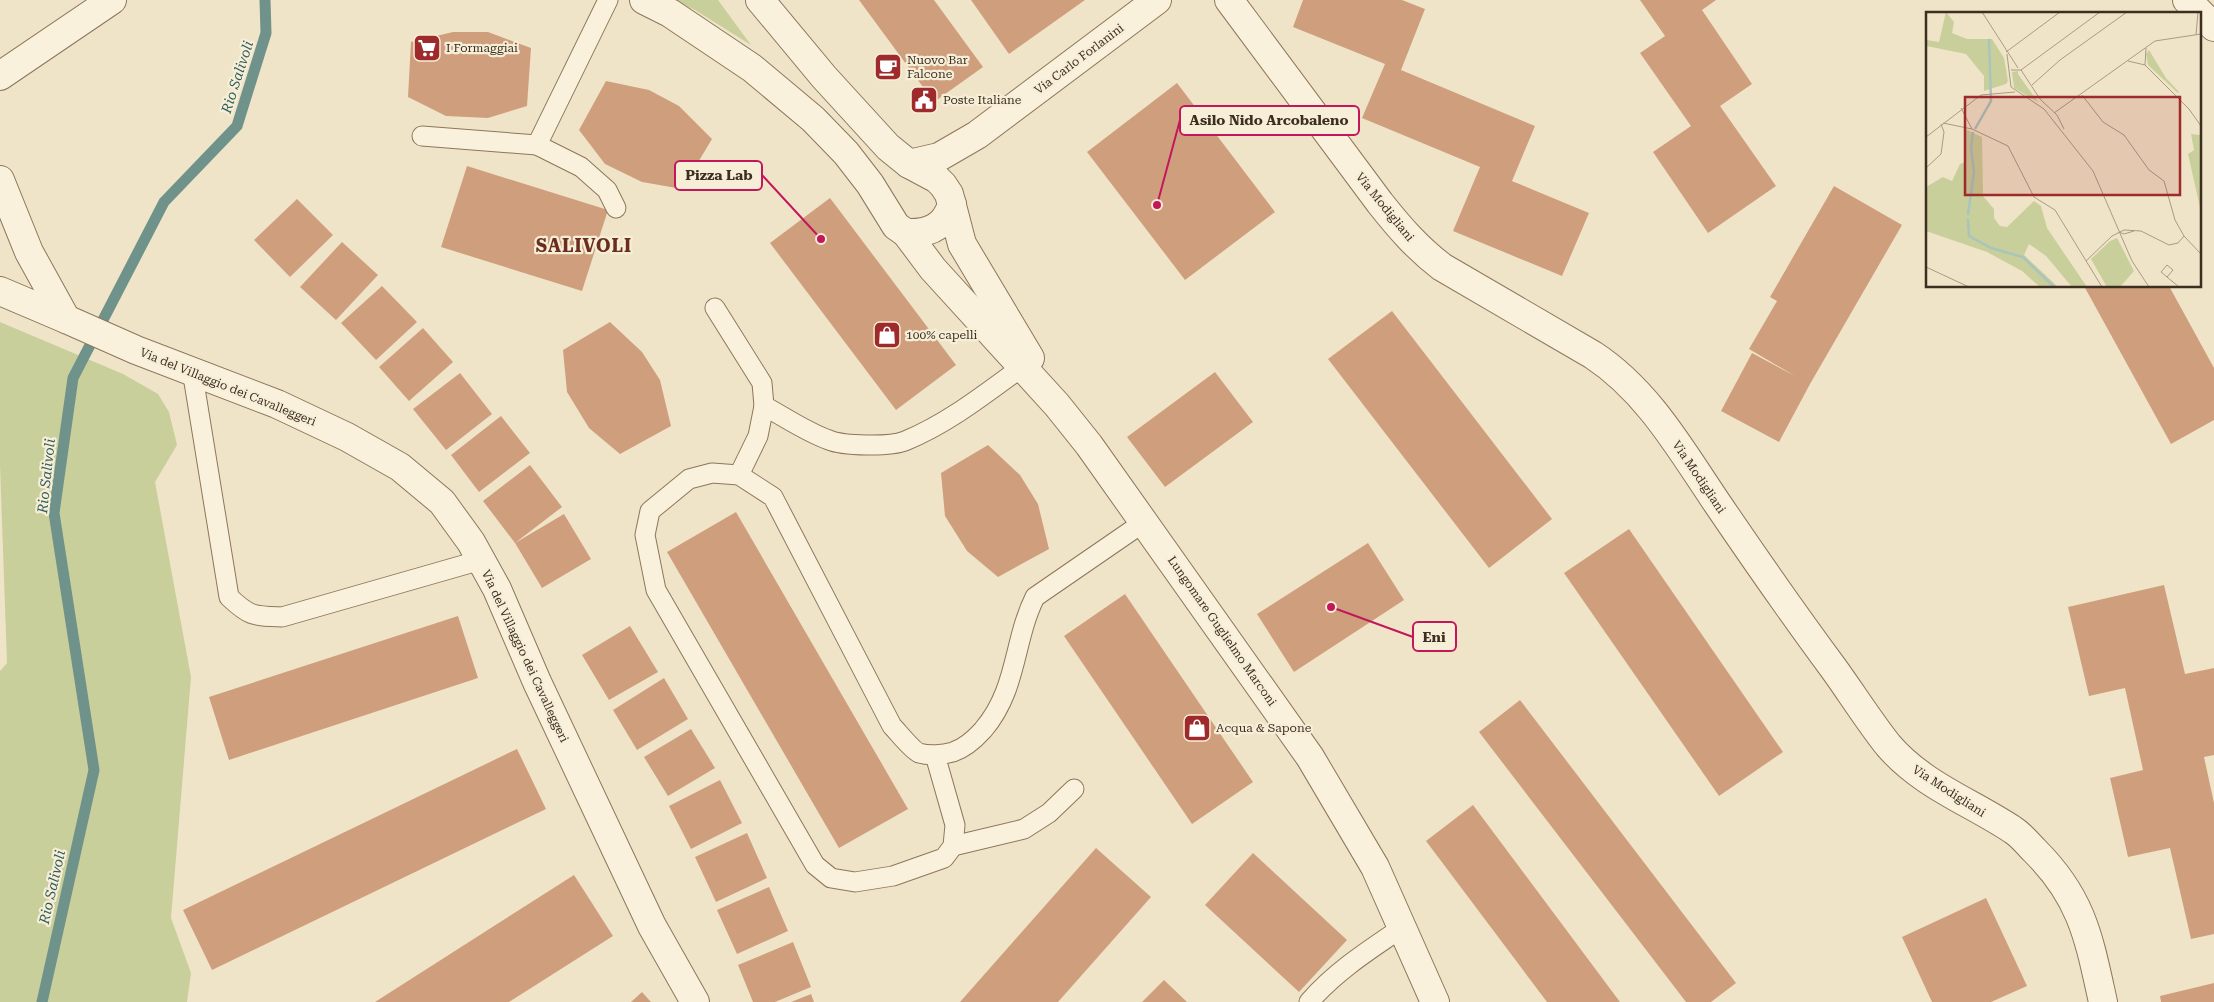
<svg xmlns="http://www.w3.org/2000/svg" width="2214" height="1002" font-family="'Roboto Serif',serif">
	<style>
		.green { fill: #c9cf9b }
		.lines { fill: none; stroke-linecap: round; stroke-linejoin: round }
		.stream { stroke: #6f938a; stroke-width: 11 }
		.building { fill: #cf9f7d }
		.service-casing { stroke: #8d765c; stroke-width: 21 }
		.minor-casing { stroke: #8d765c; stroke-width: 30 }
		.tertiary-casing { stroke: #8d765c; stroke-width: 30 }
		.service { stroke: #faf1dc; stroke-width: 19 }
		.minor { stroke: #faf1dc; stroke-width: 28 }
		.tertiary { stroke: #faf1dc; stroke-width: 28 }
		.labels { text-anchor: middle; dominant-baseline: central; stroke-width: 4.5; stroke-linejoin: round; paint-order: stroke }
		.poi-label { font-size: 12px; fill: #3d2e20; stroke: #f7eed8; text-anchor: start }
		.street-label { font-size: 12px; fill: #3d2e20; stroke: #f7eed8 }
		.water-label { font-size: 14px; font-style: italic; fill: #2f5d5a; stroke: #f7eed8 }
		.district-label { font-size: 18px; font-weight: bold; letter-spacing: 1px; fill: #6b2e1e; stroke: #f7eed8 }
		.inset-river { fill: none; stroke: #a9c4bc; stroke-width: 2.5 }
		.inset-road { fill: none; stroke: #a89b85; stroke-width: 1 }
		.view { fill: #9e2a2b; fill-opacity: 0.15; stroke: #9e2a2b; stroke-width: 2.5 }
		.inset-edge { fill: none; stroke: #3d2e20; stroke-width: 2.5 }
		.leader { fill: none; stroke: #c2185b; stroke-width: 2 }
		.callout-dot { fill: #c2185b; stroke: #f7eed8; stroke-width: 2 }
		.callout { fill: #f7eed8; stroke: #c2185b; stroke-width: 2 }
		.callout-label { font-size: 14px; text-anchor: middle; font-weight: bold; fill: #3d2e20 }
	</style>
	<rect width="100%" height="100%" fill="#f0e4c8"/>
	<g class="green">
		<path d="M674,0H718L751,45L695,10Z"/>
		<path d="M0,322L123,374L158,394L169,412L177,445L155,482L191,677L171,918L191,973L187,1002H0V671L7,663L0,465Z"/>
	</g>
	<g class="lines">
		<path class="stream" d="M42,1002L94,770L54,513L73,378L164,202L237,126L266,33L265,0"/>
	</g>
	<g class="building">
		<path d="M859,0H934L983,67L934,102Z"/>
		<path d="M971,0H1085L1009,54Z"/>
		<path d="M1303,0H1402L1425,9L1401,70L1535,126L1512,181L1589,213L1562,276L1453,231L1480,167L1362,118L1385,64L1293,27Z"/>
		<path d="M1640,0H1716L1702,10L1752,84L1720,106L1776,186L1708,233L1653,152L1691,126L1640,53L1665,36Z"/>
		<path d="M453,32H488L531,48L527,106L488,118L446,116L408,97L411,42Z"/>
		<path d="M606,81L649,90L679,106L712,139L682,189L642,182L605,164L579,130Z"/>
		<path d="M1177,83L1275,212L1185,280L1087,152Z"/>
		<path d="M467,166L608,210L582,291L441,247Z"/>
		<path d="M1834,186L1902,225L1810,384L1779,442L1721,411L1752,353L1795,376L1749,349L1777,301L1770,297Z"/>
		<path d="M830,198L956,365L896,410L770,243Z"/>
		<path d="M297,199L333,235L290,277L254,240Z"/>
		<path d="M342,242L378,275L336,320L300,287Z"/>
		<path d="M382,286L417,322L376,360L341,323Z"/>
		<path d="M2084,286H2169L2214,368V420L2171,444Z"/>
		<path d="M1392,311L1552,519L1489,568L1328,359Z"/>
		<path d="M610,322L642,352L660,380L671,426L620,454L589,428L567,392L563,350Z"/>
		<path d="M423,328L453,362L409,401L379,367Z"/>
		<path d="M1215,372L1253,422L1165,487L1127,437Z"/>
		<path d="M460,373L492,414L446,450L413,409Z"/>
		<path d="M501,416L530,453L479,492L451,455Z"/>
		<path d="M988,445L1020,475L1038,504L1049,549L998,577L967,551L945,516L941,473Z"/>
		<path d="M530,465L562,507L515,543L564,514L591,559L542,588L515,543L483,501Z"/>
		<path d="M736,512L908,809L839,848L667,552Z"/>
		<path d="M1629,529L1783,752L1719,796L1564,573Z"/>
		<path d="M1368,543L1404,600L1294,672L1257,614Z"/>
		<path d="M2164,585L2185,674L2214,668V755L2204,757L2214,803V934L2191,939L2170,848L2128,857L2110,778L2143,770L2125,688L2089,696L2068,607Z"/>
		<path d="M1125,594L1253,782L1192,824L1064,636Z"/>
		<path d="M458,616L478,678L229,760L209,697Z"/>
		<path d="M630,626L658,672L609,700L582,655Z"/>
		<path d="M664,678L688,719L637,750L613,710Z"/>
		<path d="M1520,700L1736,983L1711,1002H1686L1479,732Z"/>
		<path d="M691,729L715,768L668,796L644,757Z"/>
		<path d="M517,749L546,809L212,970L183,910Z"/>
		<path d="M720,780L742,823L691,849L669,806Z"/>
		<path d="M1473,805L1620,1002H1547L1426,841Z"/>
		<path d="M747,833L767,878L716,902L695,857Z"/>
		<path d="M1096,848L1151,897L1058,1002H960Z"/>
		<path d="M1253,853L1347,940L1299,992L1205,905Z"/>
		<path d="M574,875L613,936L509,1002H375Z"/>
		<path d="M769,887L788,931L737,954L717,910Z"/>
		<path d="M1986,898L2027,986L1991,1002H1932L1902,937Z"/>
		<path d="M793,942L811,987L775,1002H753L738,965Z"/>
		<path d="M1164,980L1187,1002H1142Z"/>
		<path d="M2214,983V1002H2161L2160,996Z"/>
		<path d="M642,992L651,1002H631Z"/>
		<path d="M811,994L814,1002H791Z"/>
	</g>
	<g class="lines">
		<g class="service-casing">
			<g id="service">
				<path d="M422,136L537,145L608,0"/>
				<path d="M537,145L581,167L607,190L616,208"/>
				<path d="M715,308L762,383L764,406L758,436L739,475"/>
				<path d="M192,370L229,597C250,617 254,616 282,617L481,560"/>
				<path d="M764,406C785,417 806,432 829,440C843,446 890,447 905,441C947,424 985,394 1022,367"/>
				<path d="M935,755L955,825L953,846L944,858L893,876L855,882L831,878L815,865L656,590L645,535L650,511L689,479L712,473L739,475L773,497L892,726C898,732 912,750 919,753C929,756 943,755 953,752C965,748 974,740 983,730C1018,689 1013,641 1035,597L1144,522"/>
				<path d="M953,846L1024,829L1049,813L1074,789"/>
				<path d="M1309,1002C1336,971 1369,950 1403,927"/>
			</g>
		</g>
		<g class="minor-casing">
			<g id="minor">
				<path d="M1229,0L1380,203C1399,227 1417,248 1442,267L1593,355C1648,391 1681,450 1717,503C1755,559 1794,615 1834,669C1852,694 1869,721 1888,745C1922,785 1971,802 2013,830C2021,835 2028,844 2035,851C2083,899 2089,939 2103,1002"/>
				<path d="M0,76L112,0"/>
				<path d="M0,180L29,252L66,319L0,291"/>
				<path d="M66,319L136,350L277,404L347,437L400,467L442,502L471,542L497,589L537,682L652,926L695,1002"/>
			</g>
		</g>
		<g class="tertiary-casing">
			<g id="tertiary">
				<path d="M644,0L670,13L752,68L813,119L846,153L870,184L896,226L906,233L933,269L1057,405L1089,445L1310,757L1375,867L1435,1002"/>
				<path d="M760,0L824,77L888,147L909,164L937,179L943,185L949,194L962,244L1030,358"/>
				<path d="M2187,0L2214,27"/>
				<path d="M909,164L939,157L977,135L1157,0"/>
				<path d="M906,233C929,234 945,227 952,204"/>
			</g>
		</g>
		<use href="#service" class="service"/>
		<use href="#minor" class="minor"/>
		<use href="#tertiary" class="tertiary"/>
	</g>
	<defs>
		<g id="supermarket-square" transform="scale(1.4375)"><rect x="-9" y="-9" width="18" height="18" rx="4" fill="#9e2a2b" stroke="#f7eed8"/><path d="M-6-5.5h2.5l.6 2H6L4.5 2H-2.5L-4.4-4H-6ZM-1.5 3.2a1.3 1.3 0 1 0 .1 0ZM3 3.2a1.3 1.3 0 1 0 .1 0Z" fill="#fff"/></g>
		<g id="cafe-square" transform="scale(1.4375)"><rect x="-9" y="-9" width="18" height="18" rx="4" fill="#9e2a2b" stroke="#f7eed8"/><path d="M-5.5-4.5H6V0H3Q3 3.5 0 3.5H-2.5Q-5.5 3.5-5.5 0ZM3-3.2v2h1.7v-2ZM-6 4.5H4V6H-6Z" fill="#fff"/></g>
		<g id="civic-square" transform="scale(1.4375)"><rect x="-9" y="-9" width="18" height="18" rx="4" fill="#9e2a2b" stroke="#f7eed8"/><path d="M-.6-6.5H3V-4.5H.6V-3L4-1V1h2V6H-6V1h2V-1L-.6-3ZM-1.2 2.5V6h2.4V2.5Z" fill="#fff"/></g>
		<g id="shop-square" transform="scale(1.4375)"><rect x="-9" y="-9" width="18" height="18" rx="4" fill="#9e2a2b" stroke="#f7eed8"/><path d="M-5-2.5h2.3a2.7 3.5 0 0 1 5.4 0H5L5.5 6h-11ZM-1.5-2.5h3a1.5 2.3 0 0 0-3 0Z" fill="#fff"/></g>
	</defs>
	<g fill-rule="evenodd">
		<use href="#supermarket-square" x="427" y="48"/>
		<use href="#cafe-square" x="888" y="67"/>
		<use href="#civic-square" x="924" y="100"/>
		<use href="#shop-square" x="887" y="335"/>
		<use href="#shop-square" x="1197" y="728"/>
	</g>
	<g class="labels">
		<g class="poi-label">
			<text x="446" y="48">I Formaggiai</text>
			<text x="907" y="60">Nuovo Bar<tspan x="907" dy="14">Falcone</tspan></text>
			<text x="943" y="100">Poste Italiane</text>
			<text x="906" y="335">100% capelli</text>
			<text x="1216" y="728">Acqua &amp; Sapone</text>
		</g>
		<g class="street-label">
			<text transform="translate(1079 59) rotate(-37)">Via Carlo Forlanini</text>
			<text transform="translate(1385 207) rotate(51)">Via Modigliani</text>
			<text transform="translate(228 387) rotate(22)">Via del Villaggio dei Cavalleggeri</text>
			<text transform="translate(1699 477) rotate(56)">Via Modigliani</text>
			<text transform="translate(1222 631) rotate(55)">Lungomare Guglielmo Marconi</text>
			<text transform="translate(525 656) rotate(65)">Via del Villaggio dei Cavalleggeri</text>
			<text transform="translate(1949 791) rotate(33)">Via Modigliani</text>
		</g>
		<g class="water-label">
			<text transform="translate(237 77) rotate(-72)">Rio Salivoli</text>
			<text transform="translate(46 476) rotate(-84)">Rio Salivoli</text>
			<text transform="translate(52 887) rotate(-77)">Rio Salivoli</text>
		</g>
		<g class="district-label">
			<text x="584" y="245">SALIVOLI</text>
		</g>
	</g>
	<g transform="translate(1926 12)">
		<rect width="275" height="275" fill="#f0e4c8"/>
		<path d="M20,0L28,10L26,21L41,27H66L78,46L82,69L80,72L58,79V64L40,42L0,34L1,28L13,30ZM223,38L240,66L253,80L252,81L222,53L220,42ZM92,59V62L112,90L88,76L86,60ZM39,117L56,125L57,184L68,197V206L74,214L81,215L108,189L115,194L121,216L161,275H146L120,244L103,232L98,243L132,275H114L96,259L61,240L0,219V175L17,165L26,169L34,152L40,150ZM265,122L274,123L275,127V200L262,142L268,138ZM191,226L208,259L194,275H181L165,247L184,229Z" fill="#c9cf9b"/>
		<path class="inset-river" d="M49,117L65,89L63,27M42,203L48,160L45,135L47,120M42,207L43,224L65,236L97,245L128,275"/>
		<path class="inset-road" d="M56,0L92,56M270,23L272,0M80,40L134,0M81,42L85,75L118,97L167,159L206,249L223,275M202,49L219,53L263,97L275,114M219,53L220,36M85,58H95L114,87L131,103L138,117M95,58L174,0M275,62V85M106,73L134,48L201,0M156,83L177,110L198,123L223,158L238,169L249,208L258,224L275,242M128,101L229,29L275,22M17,111L46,117L35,96M46,117L82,134L108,185L129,198L176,275M0,125L55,83L89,80M0,156L15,142L18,120L15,112M193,220L198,222L208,219M160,249L186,224L198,218L215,219L243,233L252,231L258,224M0,255L43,275M241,265L247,258L241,253L235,260L253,275"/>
		<path class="view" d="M39,85H254V183H39Z"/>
		<rect width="275" height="275" class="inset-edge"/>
	</g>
	<path class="leader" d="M1157 205L1180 120M821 239L762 175M1331 607L1413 637"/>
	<g class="callout-dot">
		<circle cx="1157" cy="205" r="5"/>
		<circle cx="821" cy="239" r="5"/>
		<circle cx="1331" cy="607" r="5"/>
	</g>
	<g class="callout">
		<rect x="1180" y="106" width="179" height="29" rx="5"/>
		<rect x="675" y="161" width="87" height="29" rx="5"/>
		<rect x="1413" y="622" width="43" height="29" rx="5"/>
	</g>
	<g class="callout-label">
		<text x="1269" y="125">Asilo Nido Arcobaleno</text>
		<text x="719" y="180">Pizza Lab</text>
		<text x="1434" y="642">Eni</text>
	</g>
</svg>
